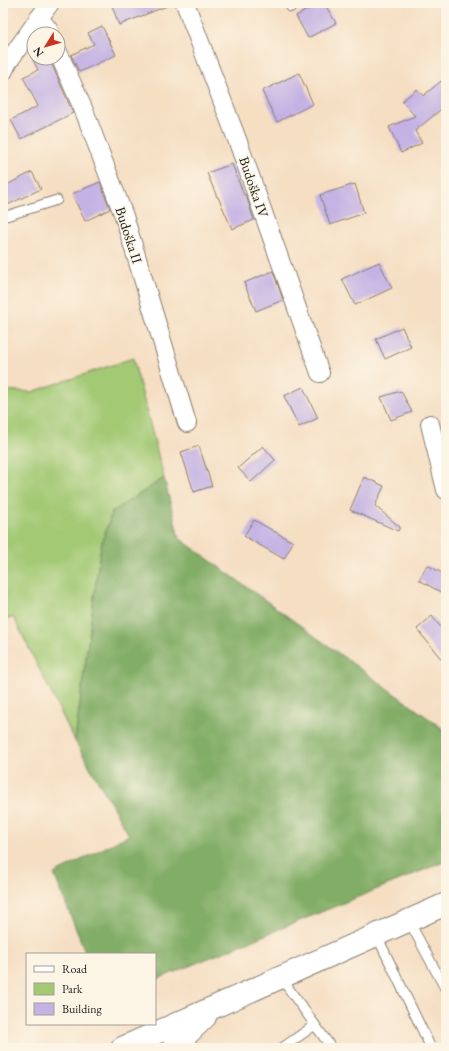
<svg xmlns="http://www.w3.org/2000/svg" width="449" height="1051" font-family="'EB Garamond',serif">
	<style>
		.green { fill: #a3c974; stroke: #607248 }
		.forest { fill: #82ad66; stroke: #4f6441 }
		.building { fill: #c4b2e4 }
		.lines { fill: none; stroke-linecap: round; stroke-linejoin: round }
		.service-casing { stroke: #887d6f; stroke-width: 11 }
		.minor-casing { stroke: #887d6f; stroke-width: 20 }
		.primary-casing { stroke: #887d6f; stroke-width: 24 }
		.service { stroke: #fff; stroke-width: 9 }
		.minor { stroke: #fff; stroke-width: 18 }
		.primary { stroke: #fff; stroke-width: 22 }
		.labels { text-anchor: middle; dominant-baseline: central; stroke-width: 3; stroke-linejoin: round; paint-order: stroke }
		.street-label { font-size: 14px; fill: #1c1c1c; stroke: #fcf5e5 }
	</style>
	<rect width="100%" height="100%" fill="#fcf5e5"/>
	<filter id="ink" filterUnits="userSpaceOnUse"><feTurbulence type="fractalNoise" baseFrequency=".025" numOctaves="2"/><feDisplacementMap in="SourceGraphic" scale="8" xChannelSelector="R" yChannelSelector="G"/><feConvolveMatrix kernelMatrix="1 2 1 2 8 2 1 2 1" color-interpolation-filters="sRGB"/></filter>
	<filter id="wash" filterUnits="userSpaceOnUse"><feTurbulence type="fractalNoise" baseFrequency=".012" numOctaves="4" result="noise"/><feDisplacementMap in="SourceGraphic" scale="16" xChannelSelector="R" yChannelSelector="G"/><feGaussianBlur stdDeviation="0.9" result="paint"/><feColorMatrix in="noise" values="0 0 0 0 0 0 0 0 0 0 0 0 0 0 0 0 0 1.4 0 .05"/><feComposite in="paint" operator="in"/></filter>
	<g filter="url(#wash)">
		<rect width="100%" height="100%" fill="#f5dec2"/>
		<path class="green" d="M133,358L164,478L112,512L101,545L75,741L14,618H3V390L32,392Z"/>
		<path class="forest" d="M164,478L179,538L446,731V861L155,980V954H86L54,874L129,835L75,741L101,545L112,512Z"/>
		<g id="blocks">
			<g class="building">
				<path d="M111,3H172V4L119,25Z"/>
				<path d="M320,3H324L336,23L308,38L296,16Z"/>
				<path d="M102,26L116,55L79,72L71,55L94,44L88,33Z"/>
				<path d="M32,58H49L73,113L21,139L11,120L38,106L23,77L38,70Z"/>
				<path d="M299,73L313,104L277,122L262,91Z"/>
				<path d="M446,77V105L415,131L422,143L401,153L389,127L415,116L402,101L417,89L423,96Z"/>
				<path d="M232,164L244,195H246L254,220L232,229L218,197H217L207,173Z"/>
				<path d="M32,172L41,189L3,207V187Z"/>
				<path d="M100,182L110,209L85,221L72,194Z"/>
				<path d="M355,184L364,213L330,225L320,195Z"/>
				<path d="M379,262L392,288L355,305L342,279Z"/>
				<path d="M273,271L283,300L256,311L244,283Z"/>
				<path d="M402,327L411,347L385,359L376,339Z"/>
				<path d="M303,387L318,418L299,427L284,396Z"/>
				<path d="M401,391L412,412L391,420L381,397Z"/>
				<path d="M199,446L212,486L194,492L181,452Z"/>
				<path d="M263,446L275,460L251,482L238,468Z"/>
				<path d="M364,477L384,486L375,506L400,527L398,531L350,510Z"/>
				<path d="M254,520L293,542L284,559L244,536Z"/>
				<path d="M427,565L446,575V595L419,580Z"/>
				<path d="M432,616L446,634V665L417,629Z"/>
			</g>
		</g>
	</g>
	<g filter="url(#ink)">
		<use href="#blocks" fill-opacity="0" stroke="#887d6f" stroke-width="1"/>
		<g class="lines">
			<g class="service-casing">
				<g id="service">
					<path d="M289,3L291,7"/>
					<path d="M3,217L57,200"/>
					<path d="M409,921L446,990"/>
					<path d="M376,934L431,1048"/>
					<path d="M281,978L331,1047L329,1048"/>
					<path d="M282,1048L315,1025"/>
				</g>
			</g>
			<g class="minor-casing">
				<g id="minor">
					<path d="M185,3L238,142L320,373"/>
					<path d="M39,18L48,29L50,34"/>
					<path d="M58,52L85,113L124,216L187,423"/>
					<path d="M3,72L8,62L50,3"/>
					<path d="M430,424L446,490"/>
				</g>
			</g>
			<g class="primary-casing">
				<g id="primary">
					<path d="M122,1048L446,904"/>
					<path d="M173,1048L205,1017"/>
				</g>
			</g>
			<use href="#service" class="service"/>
			<use href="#minor" class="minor"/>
			<use href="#primary" class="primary"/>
		</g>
	</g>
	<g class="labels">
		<g class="street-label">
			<text transform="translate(254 187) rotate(71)">Budoška IV</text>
			<text transform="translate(129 235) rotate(72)">Budoška II</text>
		</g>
	</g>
	<rect width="449" height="1051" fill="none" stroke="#fcf5e5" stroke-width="16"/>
	<rect x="26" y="953" width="130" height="72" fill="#fcf5e5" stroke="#a29e95"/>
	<rect x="34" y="966" width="20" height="6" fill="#ffffff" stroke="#a29e95"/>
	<text x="62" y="973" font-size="12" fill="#1c1c1c">Road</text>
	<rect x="34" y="983" width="20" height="12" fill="#a3c974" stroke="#a29e95"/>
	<text x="62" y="993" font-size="12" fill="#1c1c1c">Park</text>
	<rect x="34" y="1003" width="20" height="12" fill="#c4b2e4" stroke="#a29e95"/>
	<text x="62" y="1013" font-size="12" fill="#1c1c1c">Building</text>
	<g transform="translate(46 46) rotate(233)"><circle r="19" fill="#fcf5e5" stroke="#a29e95"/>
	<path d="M0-3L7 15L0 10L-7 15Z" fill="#c8321e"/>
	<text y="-6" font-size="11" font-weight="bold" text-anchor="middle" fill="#1c1c1c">N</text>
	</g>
</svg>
